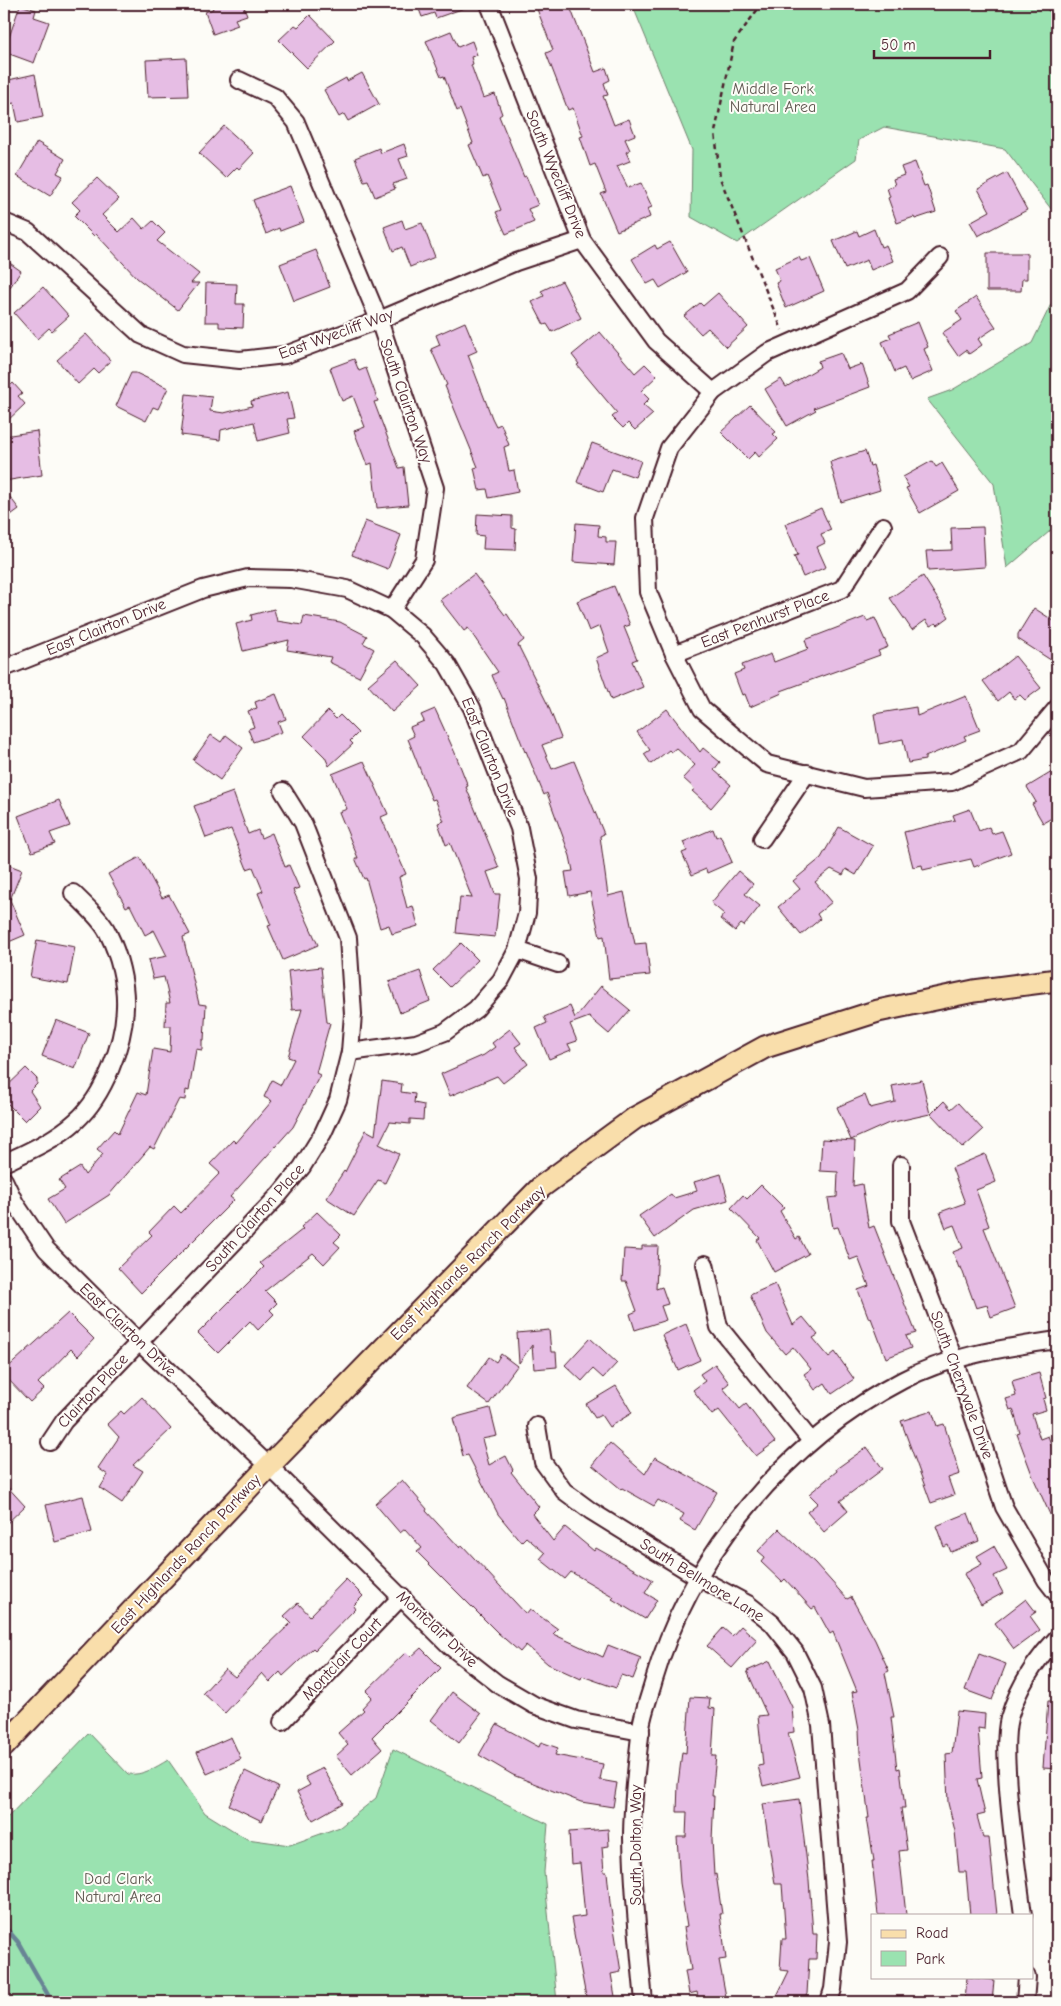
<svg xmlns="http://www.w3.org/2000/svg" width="1061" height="2006" font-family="'Comic Neue',sans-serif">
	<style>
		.green { fill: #9ae2b0; stroke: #72806e }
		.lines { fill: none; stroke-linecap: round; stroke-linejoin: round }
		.stream { stroke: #688495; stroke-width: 4.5 }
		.building { fill: #e6bde4; stroke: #4a1f2b }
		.minor-casing { stroke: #4a1f2b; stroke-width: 20 }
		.major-casing { stroke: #4a1f2b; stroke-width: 25 }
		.path { stroke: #4a1f2b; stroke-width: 2.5; stroke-dasharray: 5 4; stroke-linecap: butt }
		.minor { stroke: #fdfcf7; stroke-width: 16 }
		.major { stroke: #f9deab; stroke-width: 21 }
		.labels { text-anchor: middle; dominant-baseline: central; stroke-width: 4; stroke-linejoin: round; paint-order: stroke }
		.park-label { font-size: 16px; fill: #625a53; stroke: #fdfcf7 }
		.street-label { font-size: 16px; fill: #4a1f2b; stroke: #fdfcf7 }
	</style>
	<rect width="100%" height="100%" fill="#fdfcf7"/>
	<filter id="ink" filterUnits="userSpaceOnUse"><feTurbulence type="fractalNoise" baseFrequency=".02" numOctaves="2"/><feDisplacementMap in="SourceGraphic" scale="10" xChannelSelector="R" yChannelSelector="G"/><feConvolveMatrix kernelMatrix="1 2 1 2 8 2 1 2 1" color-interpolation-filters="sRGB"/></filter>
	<g filter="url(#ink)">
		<g class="green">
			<path d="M632,4H1057V232L1055,214L1005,149L884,127L859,140L856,159L737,243L691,217L692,150Z"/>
			<path d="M1057,292V525L1007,568L994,484L927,399L952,390L1032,343Z"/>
			<path d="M89,1733L128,1774C143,1776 156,1767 168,1760L205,1813L247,1839L290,1845L340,1827L376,1798L393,1749L548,1824L544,1872L557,2002H4V1821Z"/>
		</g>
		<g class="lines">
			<path class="stream" d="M4,1926L18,1942L52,2002"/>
		</g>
		<g class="building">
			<path d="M211,4H243L247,15L235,19L238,25L213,34L205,12L213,9Z"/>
			<path d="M417,4H470V6L436,18L434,13L422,17Z"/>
			<path d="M535,4H569L595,72L606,68L610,80L604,83L608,95L603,96L614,125L629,119L635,135L625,139L630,150L626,152L630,161L617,166L628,188L641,183L652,207L647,209L650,217L617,231L601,194L606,192L595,164L590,166L580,137L583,136L573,108L568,110L546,53L553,50Z"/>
			<path d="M20,5L36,10L34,17L49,22L34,63L4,52Z"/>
			<path d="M310,15L335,41L307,68L279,40L295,25L298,27Z"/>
			<path d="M451,31L458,47L472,41L477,55L471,57L473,64L471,65L483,98L495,94L502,114L499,116L524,177L526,176L538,205L528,209L534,222L506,234L496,212L501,210L487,176L483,178L469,145L473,143L460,109L457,111L444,76L441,77L426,41Z"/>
			<path d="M186,58L188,96L148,97L146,60Z"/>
			<path d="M362,73L379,104L348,121L344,114L339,117L324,90L346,78L347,81Z"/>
			<path d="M35,74L43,117L18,122L14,103L4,105V81Z"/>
			<path d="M224,126L254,153L239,169L237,167L226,178L199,153Z"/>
			<path d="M37,142L65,159L57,173L63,176L50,196L17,176Z"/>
			<path d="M404,144L408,156L399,159L407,179L393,184L395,189L375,197L368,180L364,181L355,158L379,148L381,153Z"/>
			<path d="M915,162L924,186L927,185L936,212L915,219L914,217L897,223L888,198L890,197L887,188L895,185L893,179L904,175L901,167Z"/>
			<path d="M1007,173L1027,210L978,236L970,222L990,211L978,189Z"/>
			<path d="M97,178L119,199L102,215L119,232L134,218L144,229L153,221L165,233L157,241L199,274L191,283H199L178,310L137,278L96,234L94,236L74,216L80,210L72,202Z"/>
			<path d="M290,186L304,222L280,231L279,228L266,234L253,200Z"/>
			<path d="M402,220L405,229L422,223L435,257L410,267L402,247L393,251L384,227Z"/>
			<path d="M874,229L881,247L886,245L893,261L871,270L867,260L845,269L833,241L857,231L859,236Z"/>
			<path d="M670,242L687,272L660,288L655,280L647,284L632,259L655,245L657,249Z"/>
			<path d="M316,250L330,287L294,301L280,264Z"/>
			<path d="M987,253H1027V279H1022L1021,291H987Z"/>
			<path d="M799,257L801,261L810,258L824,291L786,308L776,283L780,281L775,268Z"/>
			<path d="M4,259L21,271L4,296Z"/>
			<path d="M562,281L581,318L552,332L547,324L544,325L532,302L544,296L541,291Z"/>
			<path d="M206,283L237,284L236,304H244L243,328L219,327V322H205Z"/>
			<path d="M43,287L69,316L52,331L49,328L37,339L14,313Z"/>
			<path d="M718,293L748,327L726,347L708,328L701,334L684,316L700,303L703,306Z"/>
			<path d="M976,297L996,327L978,339L982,345L969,354L966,350L958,356L942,333L962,320L956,311Z"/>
			<path d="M465,322L477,351L468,355L492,418L496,426L501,424L509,445L504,447L509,471L514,470L518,492L489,498L487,489L479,490L474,468L478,467L445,386L447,385L431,349L440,345L436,335Z"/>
			<path d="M918,322L928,347L924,349L933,371L910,381L904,368L895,372L882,342L891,338L889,334Z"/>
			<path d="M600,332L635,373L645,364L657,376L641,391L649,399L643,405L653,414L635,430L628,423L623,428L612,417L617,413L577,365L579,364L572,355Z"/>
			<path d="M86,334L111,361L98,373L94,369L78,384L57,360Z"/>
			<path d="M841,353L848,369L862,364L870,387L814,408L816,410L787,426L765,389L781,379L786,387L820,367L818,361Z"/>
			<path d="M354,359L359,371L366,368L378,401L374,402L399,468L404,467L408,505L377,508L372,463L367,465L354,431L365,427L353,396L342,401L330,368Z"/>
			<path d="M131,373H136L168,388L158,409L153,407L146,421L116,406Z"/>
			<path d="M13,383L22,393L18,396L25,404L4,424V392Z"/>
			<path d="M288,392L294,418L287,419L290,433L258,441L254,422L221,430L220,440L181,435L186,394L212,397L210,411L224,413L252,406L251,401Z"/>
			<path d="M750,405L776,432L773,434L778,439L759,457L755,452L748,459L721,432Z"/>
			<path d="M37,431L42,475L4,481V436Z"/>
			<path d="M592,443L641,461L635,477L612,469L603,492L577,482Z"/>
			<path d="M865,451L870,466L873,465L880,490L841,502L830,462Z"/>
			<path d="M932,461L936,467L942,463L959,491L920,513L906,488L909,487L903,477Z"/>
			<path d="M4,489L19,509L4,520Z"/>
			<path d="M821,508L831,530L821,534L825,543L817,547L826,567L803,577L794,556L798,555L785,524Z"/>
			<path d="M477,514L512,516V528L516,529L515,550L483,549L484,536L476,535Z"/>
			<path d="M365,521L401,535L388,569L352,555Z"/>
			<path d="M576,523L599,525L598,536L606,537V542H616L614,565L573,562Z"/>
			<path d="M983,527L985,567L928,571L926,551L952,550L951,528Z"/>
			<path d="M474,574L505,615L507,614L524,640L518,645L548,705L561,738L542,745L552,769L574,761L604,834L600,836L608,896L624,892L635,944L646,943L650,975L609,979L604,936L600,937L590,892L569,896L565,872L573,871L570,856L547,793L544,795L526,751L525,752L504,698L503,699L494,680L492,675L498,672L468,628L464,631L440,600Z"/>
			<path d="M923,576L949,617L938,625L936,623L930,626L926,620L912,630L890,598Z"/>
			<path d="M614,586L630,625L624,627L637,659L632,661L643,687L611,700L596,658L609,652L600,626L589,631L577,601Z"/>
			<path d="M1034,608L1057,623V664L1018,639V634Z"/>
			<path d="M274,609L277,621L302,625L304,616L340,622L367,636L363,643L374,649L359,677L329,662L331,657L287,650L289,640L243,651L236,624L252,620L251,615Z"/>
			<path d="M865,617L867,621L875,618L888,647L878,651L880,655L781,691L782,693L750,707L745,694L742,695L734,674L744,670L742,665L771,654L774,662L808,649L805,640Z"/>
			<path d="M1015,656L1041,688L1025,700L1020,695L1014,699L1009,692L998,701L983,681Z"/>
			<path d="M397,660L421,686L392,712L368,685Z"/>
			<path d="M276,694L286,719L278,722L282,732L253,742L248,729L254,727L248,711L257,708L255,702Z"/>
			<path d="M966,696L980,730L964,736L966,740L925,757V760L908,763L903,739L879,744L874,714L916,707L917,716Z"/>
			<path d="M435,709L455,753L468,786L466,787L499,868L487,872L495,894H500L495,937L456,933L460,897L472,898L450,843L446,845L438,823L444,821L435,799L432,800L408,739L414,736L410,727L424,721L421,715Z"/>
			<path d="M667,709L700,752L703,748L720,762L714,770L731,785L711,808L692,791L695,789L683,778L695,765L676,748L671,752L669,750L651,764L644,754L650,750L637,732Z"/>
			<path d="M328,711L336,719L340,715L358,733L350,741L353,744L329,766L325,757L304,736Z"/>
			<path d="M211,735L221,742L226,735L243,748L220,780L193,760Z"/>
			<path d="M364,761L388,814L381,817L406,874L399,877L407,908L413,906L418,926L392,934L389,925L380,928L366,878L364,879L355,858H358L339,812L347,809L332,774Z"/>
			<path d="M1057,769V815L1043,823L1032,804L1036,802L1027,787Z"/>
			<path d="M233,792L248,834L258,830L261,838L272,833L285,867L289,865L299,888L293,890L318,945L283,960L268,926L271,925L258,893L263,891L253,867L247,869L231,829L206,838L194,806Z"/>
			<path d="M59,800L70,826L50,833L55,844L32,852L18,816Z"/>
			<path d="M970,809L979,831L989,827L992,834L1002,831L1011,853L974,867L971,859L923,870L922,865L913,867L904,832L955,820L953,815Z"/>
			<path d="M839,827L873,846L856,875L846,869L843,875L831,869L815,882L832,902L817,914L820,919L801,935L778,907L800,889L793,881L821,858Z"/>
			<path d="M713,829L716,837L720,835L732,862L707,873L706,869L692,875L682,853L687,851L683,842Z"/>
			<path d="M140,857L162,898L169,895L190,934L183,937L199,1004L206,1005L204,1040H202V1050L196,1049L189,1091L186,1090L185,1100L179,1099L154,1149L150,1147L109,1195L64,1224L48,1199L65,1189L59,1180L80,1167L85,1175L103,1154L97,1149L114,1130L118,1134L138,1092L146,1095L153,1049L170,1052L171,1026H165L166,1003H170L164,977L153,979L148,960L167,956L154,930L145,935L130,905L126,907L108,874Z"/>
			<path d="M4,863L22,870L10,900L25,935L4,944Z"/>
			<path d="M738,871L753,884L745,894L760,906L744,926L741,924L735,931L720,919L724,914L711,903Z"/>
			<path d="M37,940L75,947L68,984L30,977Z"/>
			<path d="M461,943L478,960L450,987L433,970Z"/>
			<path d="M321,967L327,1022L330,1023L316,1073L320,1075L293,1127L230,1197L234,1200L141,1293L118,1268L152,1235L149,1232L174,1206L181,1213L220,1173L210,1164L233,1140L236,1143L272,1101L264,1097L272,1080L281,1085L294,1059L288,1057L302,1009L292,1010L288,971Z"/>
			<path d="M420,971L430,1001L400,1013L389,982Z"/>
			<path d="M601,986L630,1010L609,1034L589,1017L570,1024L577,1041L568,1044L571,1050L549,1059L536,1028L547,1023L544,1017L570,1006L575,1018Z"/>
			<path d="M56,1020L89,1033L75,1069L42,1056Z"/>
			<path d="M510,1029L521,1043L515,1047L528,1064L503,1083L497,1076L450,1096L441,1074L484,1055L495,1047L492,1043Z"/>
			<path d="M26,1068L37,1079V1084L30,1091L40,1106L25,1121L4,1100V1089Z"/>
			<path d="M922,1080L930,1114L889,1123L851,1140L837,1107L865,1095L870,1108L895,1102L892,1086Z"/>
			<path d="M382,1081L402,1084L401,1092L415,1094L414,1103L424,1105L423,1120L410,1119V1124L390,1122L379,1144L399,1154L385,1183L378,1180L354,1216L326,1198L344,1171L345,1172L366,1130L375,1135Z"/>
			<path d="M944,1101L951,1109L958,1103L983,1130L963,1148L931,1114Z"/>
			<path d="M822,1139L855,1141L853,1186L862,1184L869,1228L874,1226L916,1333L906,1336L911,1348L886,1358L871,1318L869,1319L858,1290L869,1286L858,1257L850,1260L838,1227L833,1228L828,1198L837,1197L838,1172L820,1171Z"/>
			<path d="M985,1154L996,1182L976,1190L989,1226L984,1228L1015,1308L991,1317L987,1305L976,1308L961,1267L959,1268L953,1252L963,1248L954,1225L946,1228L940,1212L965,1203L952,1168Z"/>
			<path d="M721,1174L728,1200L694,1210L655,1238L639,1216L671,1194L674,1198L697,1191L694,1182Z"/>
			<path d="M761,1185L784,1208L780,1211L796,1239L799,1237L808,1254L774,1272L757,1240L760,1238L731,1208L743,1195L747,1199Z"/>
			<path d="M317,1212L341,1235L334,1242L340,1247L324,1264L313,1253L265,1291L277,1303L270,1310L274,1314L258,1330L250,1321L218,1353L198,1333L264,1267L260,1263L303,1229L301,1227Z"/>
			<path d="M642,1246H658L656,1289L662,1287L668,1304L661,1306L666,1320L635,1330L630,1314L637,1311L626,1281H622L624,1249L642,1250Z"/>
			<path d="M775,1284L793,1325L803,1317L818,1335L813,1338L829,1357L835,1352L854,1379L832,1394L825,1383L815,1390L804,1374L811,1369L793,1347L785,1354L767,1333L750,1295Z"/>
			<path d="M68,1313L94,1339L78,1356L71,1349L38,1383L44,1389L30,1402L4,1375V1371Z"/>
			<path d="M686,1324L700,1360L678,1370L662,1335Z"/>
			<path d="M549,1330L551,1352H556L557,1367L534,1369L532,1345L519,1363L517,1333Z"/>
			<path d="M590,1338L617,1363L603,1378L593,1369L582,1381L565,1365Z"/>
			<path d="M501,1354L517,1366L489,1404L467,1388L489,1357L496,1362Z"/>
			<path d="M715,1364L729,1383L723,1388L740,1409L746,1404L775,1442L756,1456L719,1410L712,1415L693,1390L705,1381L700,1374Z"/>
			<path d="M1039,1373L1046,1398L1043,1399L1046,1410L1032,1414L1040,1439L1048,1436L1057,1460V1530L1033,1477L1017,1434L1020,1433L1013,1409L1010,1410L1006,1399L1016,1396L1012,1381Z"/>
			<path d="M616,1386L632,1413L609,1427L601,1415L595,1418L586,1404Z"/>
			<path d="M142,1397L171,1429L133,1465L143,1471L122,1503L100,1488L108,1475L98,1468L119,1437L107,1424L121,1411L124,1414Z"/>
			<path d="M490,1408L497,1436L482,1439L489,1465L506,1456L513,1470L511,1472L539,1507L532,1514L553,1541L565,1527L594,1551L596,1548L653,1580L645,1593L657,1600L645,1619L612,1599L614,1597L571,1572L565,1579L540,1559L545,1553L526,1537L521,1542L498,1514L468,1455L463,1456L453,1418Z"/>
			<path d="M932,1411L937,1426L944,1424L960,1474L948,1478L954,1495L931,1503L901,1421Z"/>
			<path d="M610,1443L645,1474L655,1457L717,1492L695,1530L680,1521L684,1514L658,1500L654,1506L622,1488L621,1489L592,1465Z"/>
			<path d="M867,1447L883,1469L840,1501L848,1511L824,1532L807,1512L818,1503L809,1494L837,1471L836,1469Z"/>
			<path d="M402,1480L427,1509L426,1511L460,1548L462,1545L526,1614L530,1609L558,1629L553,1634L603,1657L608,1645L641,1658L633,1679L621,1675L616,1688L582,1676L581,1679L548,1664L526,1645L520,1652L498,1633L417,1552L422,1548L405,1529L400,1533L375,1504Z"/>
			<path d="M4,1483L25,1506L4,1526Z"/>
			<path d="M83,1496L92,1532L55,1542L46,1505Z"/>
			<path d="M968,1513L979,1541L951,1552L948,1545L944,1547L936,1526Z"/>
			<path d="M779,1529L815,1563L847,1599L851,1597L875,1640L889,1671L885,1673L894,1717H891L897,1769L900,1768L905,1808H901L907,1850L899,1851L906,1915H878L872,1861H874L867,1818H869L860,1752L859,1730L852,1692L857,1691L833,1632L830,1634L815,1607L812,1609L785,1579L782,1582L761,1562L765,1557L758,1551Z"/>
			<path d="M994,1546L1007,1570L994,1576L1003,1593L981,1605L964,1574L982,1564L977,1556Z"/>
			<path d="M346,1579L363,1596L353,1606L355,1609L315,1650L313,1648L283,1676L280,1672L270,1682L262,1673L225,1713L203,1693L225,1669L235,1677L291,1623L284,1616L298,1603L310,1616Z"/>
			<path d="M1026,1599L1036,1612L1030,1616L1040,1630L1014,1649L995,1623Z"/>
			<path d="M741,1626L757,1640L732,1668L707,1646L723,1628L732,1636Z"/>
			<path d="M421,1648L441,1668L372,1737L382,1749L352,1775L336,1756L348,1745L338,1733L364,1710L362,1708L372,1697L366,1691L406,1652L411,1657Z"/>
			<path d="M979,1654L1006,1664L992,1700L965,1690Z"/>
			<path d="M770,1661L792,1707L794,1732L788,1733L800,1777L763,1786L758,1766L763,1765L758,1716L767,1715L747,1671Z"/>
			<path d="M452,1692L481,1714L459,1743L431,1720Z"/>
			<path d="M690,1697L710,1698L709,1708L715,1709L712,1756H716L712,1796H714L712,1840L714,1875L716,1874L722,1914H720L726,1959L719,1960L727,2002H699L697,1992L689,1994L685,1971L691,1970L684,1927L687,1926L680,1883L677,1837H686L687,1812H677L678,1784L682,1752L686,1753Z"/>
			<path d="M1048,1701H1057V1769L1043,1768Z"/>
			<path d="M957,1711L985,1714L984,1729L978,1728L982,1778L977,1779L985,1814L977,1816L983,1838H989L997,1915H970L966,1872H959L955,1831L948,1803L946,1754L952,1753Z"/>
			<path d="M497,1724L539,1747L541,1742L558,1748L555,1755L603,1764L600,1780L617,1783L613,1807L581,1802L513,1775L479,1755Z"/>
			<path d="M231,1737L241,1759L207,1774L197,1752Z"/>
			<path d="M323,1768L343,1803L313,1820L297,1792L310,1785L305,1777Z"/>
			<path d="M245,1771L278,1787L262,1821L229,1805Z"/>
			<path d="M799,1799L809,1880L813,1934H817L816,1959H809L807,1994L803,2002H774L789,1971L780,1970L782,1939H786L782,1884H775L763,1804Z"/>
			<path d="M608,1829L609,1846L602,1847L604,1872H607L610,1903L621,1972L611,1974L616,2002H587L571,1918L585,1916L580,1863L571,1864L569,1832Z"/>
			<path d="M967,1977L994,1980L992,2002H965Z"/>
		</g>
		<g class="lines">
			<g class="minor-casing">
				<g id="minor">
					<path d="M489,4L582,240L656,341L713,392"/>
					<path d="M239,80L275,97L296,122L379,320L435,488L424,560L392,610"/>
					<path d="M4,222L28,232L141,335L183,354L240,360L285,355L379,320L516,262L582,240"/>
					<path d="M940,257L907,291L767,353L713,392L669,448L645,518L648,592L674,654L702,709L767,764L864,788L952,782L1021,751L1057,708"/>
					<path d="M674,654L842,589L883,526"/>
					<path d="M4,668L203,589L248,578L291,579L347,589L392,610L423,636L447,664L472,708L519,828L529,879L527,913L517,950L501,980L476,1009L445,1032L416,1043L350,1052"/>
					<path d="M762,839L807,773"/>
					<path d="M517,950L558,964"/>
					<path d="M4,1163C29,1151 55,1140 76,1121C104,1096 124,1044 125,1007C126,983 119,955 108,933C102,920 84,904 73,893"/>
					<path d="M901,1165V1221L954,1359L1004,1507L1046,1580L1057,1594"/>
					<path d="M4,1180L15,1203L46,1249L139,1342L269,1466L451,1647L498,1684L534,1705L576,1720L641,1732"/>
					<path d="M705,1264L719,1327L811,1441"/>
					<path d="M537,1426L543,1462L564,1491L591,1511L699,1578L748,1604L772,1623L795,1652L813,1688L821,1725L838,1942L833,1989L829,2002"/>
					<path d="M50,1442L64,1421L279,1195L302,1167L323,1133L338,1100L350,1052L353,1014L348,938L303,823L283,791"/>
					<path d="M282,1722L402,1596"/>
					<path d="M1023,1915C1017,1867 1009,1819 1007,1771C1006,1755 1005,1734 1009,1718C1018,1687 1035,1661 1057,1638"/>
					<path d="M644,2002C639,1948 633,1893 632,1838C632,1801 637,1764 641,1727C643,1712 650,1695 654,1680C691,1554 787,1440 903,1380C950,1355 1005,1348 1057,1340"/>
					<path d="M1025,2002L1027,1977"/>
				</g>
			</g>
			<g class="major-casing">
				<path id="major" d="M4,1746L269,1466L541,1187L635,1118L765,1047L878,1011L974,991L1057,980"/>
			</g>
			<g class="path">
				<path d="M764,4L760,6L734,42L715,132L720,178L782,330"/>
				<path d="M1040,4L1057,15"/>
			</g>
			<use href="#minor" class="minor"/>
			<use href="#major" class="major"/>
		</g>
	</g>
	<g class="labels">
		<g class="park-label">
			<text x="773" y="89">Middle Fork<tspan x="773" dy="18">Natural Area</tspan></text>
			<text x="118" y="1879">Dad Clark<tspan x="118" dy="18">Natural Area</tspan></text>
		</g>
		<g class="street-label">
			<text transform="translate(556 174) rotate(68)">South Wyecliff Drive</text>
			<text transform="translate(336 334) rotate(-20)">East Wyecliff Way</text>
			<text transform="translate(406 401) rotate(71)">South Clairton Way</text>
			<text transform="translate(765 619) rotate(-21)">East Penhurst Place</text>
			<text transform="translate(106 627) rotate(-22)">East Clairton Drive</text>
			<text transform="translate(490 757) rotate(68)">East Clairton Drive</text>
			<text transform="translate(255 1218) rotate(-48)">South Clairton Place</text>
			<text transform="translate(468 1263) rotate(-45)">East Highlands Ranch Parkway</text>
			<text transform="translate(128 1330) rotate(44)">East Clairton Drive</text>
			<text transform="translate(962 1385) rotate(70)">South Cherryvale Drive</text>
			<text transform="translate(93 1391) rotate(-47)">Clairton Place</text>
			<text transform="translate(186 1554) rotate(-47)">East Highlands Ranch Parkway</text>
			<text transform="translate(702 1580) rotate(32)">South Bellmore Lane</text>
			<text transform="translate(437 1629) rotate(43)">Montclair Drive</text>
			<text transform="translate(342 1659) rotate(-46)">Montclair Court</text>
			<text transform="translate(636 1845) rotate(-90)">South Dolton Way</text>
		</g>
	</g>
	<rect width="1061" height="2006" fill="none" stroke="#fdfcf7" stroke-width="20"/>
	<rect x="10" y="10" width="1041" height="1986" fill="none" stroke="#4a1f2b" stroke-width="2" filter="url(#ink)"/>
	<rect x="871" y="1914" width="162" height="65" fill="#fdfcf7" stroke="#b5a4a5"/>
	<rect x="881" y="1930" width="25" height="8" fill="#f9deab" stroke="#b5a4a5"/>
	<text x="916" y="1938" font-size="15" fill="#4a1f2b">Road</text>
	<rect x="881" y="1951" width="25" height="15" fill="#9ae2b0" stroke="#b5a4a5"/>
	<text x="916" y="1964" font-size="15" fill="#4a1f2b">Park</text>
	<path d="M874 50v8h116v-8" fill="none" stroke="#4a1f2b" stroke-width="2.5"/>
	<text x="881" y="50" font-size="15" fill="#4a1f2b" stroke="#fdfcf7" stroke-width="4" paint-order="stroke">50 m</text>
</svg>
